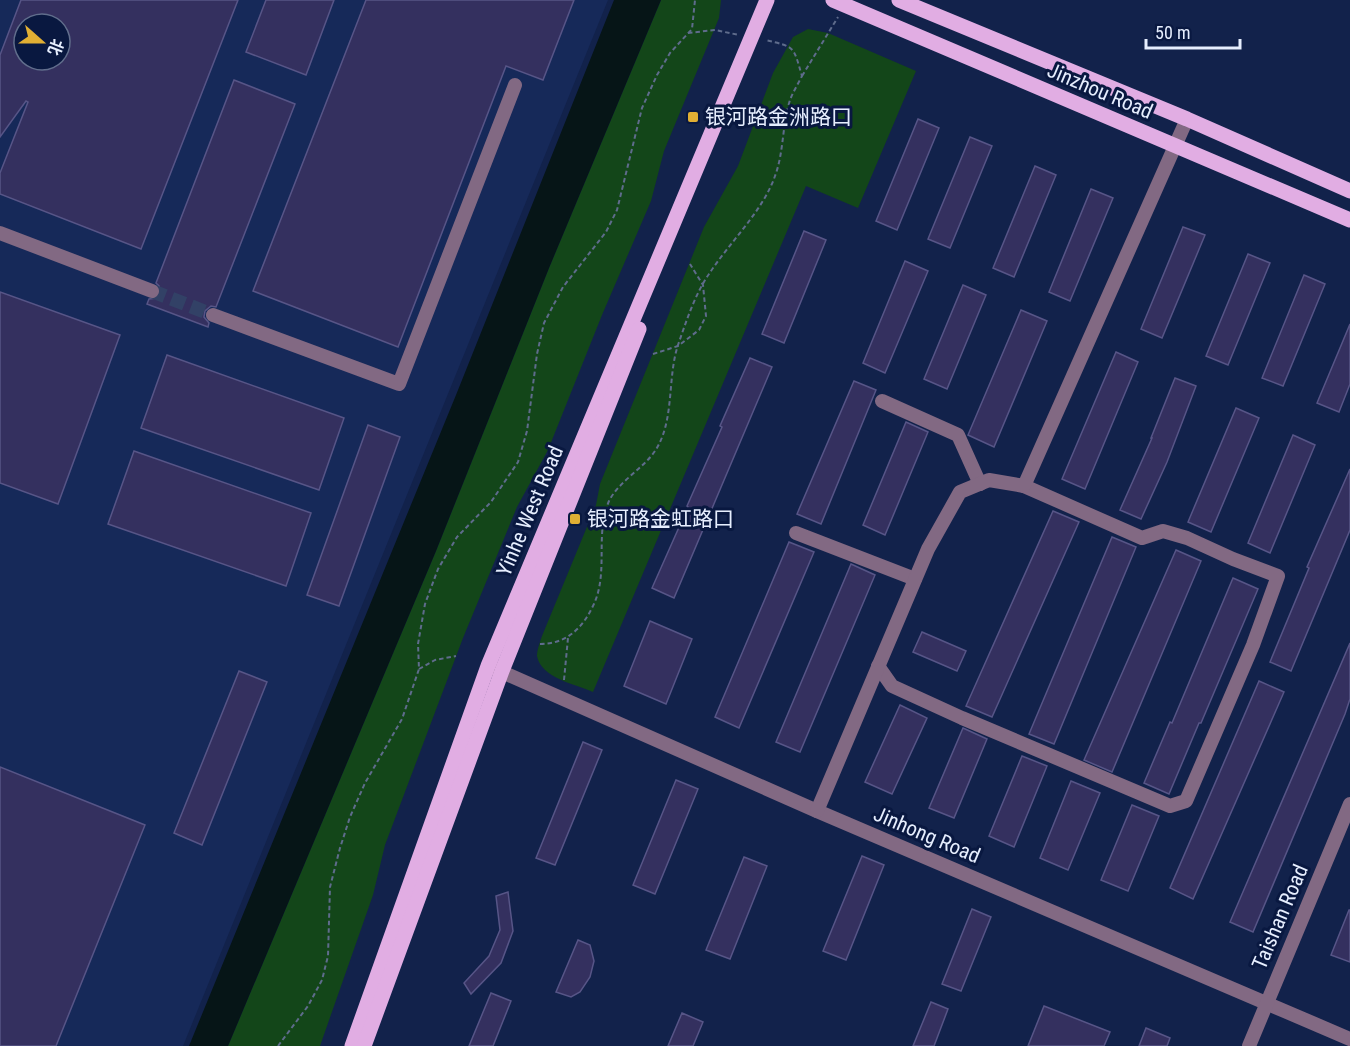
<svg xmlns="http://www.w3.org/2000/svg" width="1350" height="1046" font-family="'Roboto Condensed','Noto Sans SC',sans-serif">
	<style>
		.built { fill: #162959; fill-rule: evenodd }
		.green { fill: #134619 }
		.water { fill: #061517 }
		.building { fill: #34305f; stroke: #575587; stroke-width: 1.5; fill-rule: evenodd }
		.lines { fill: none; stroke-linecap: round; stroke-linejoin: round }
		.minor-tunnel { stroke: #324166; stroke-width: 14; stroke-dasharray: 14 7; stroke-linecap: butt }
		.path { stroke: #5f6c8c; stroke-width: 2; stroke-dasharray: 4.5 3; stroke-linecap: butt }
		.minor { stroke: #826983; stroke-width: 14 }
		.major { stroke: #e1ade3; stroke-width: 15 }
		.poi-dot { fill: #e1af34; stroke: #091840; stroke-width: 2 }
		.labels { text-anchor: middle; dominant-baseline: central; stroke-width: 6; stroke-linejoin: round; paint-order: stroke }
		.street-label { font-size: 21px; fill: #e6eefe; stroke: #091840 }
		.poi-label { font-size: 21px; fill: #e6eefe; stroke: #091840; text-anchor: start }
	</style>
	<rect width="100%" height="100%" fill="#12224b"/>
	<path class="built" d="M0,0H608L183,1046H0ZM24,24H60V60H24Z"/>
	<g class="green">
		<path d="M661,0H721L719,18L664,151L651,201L602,315L548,450L517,507L463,638L385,845L373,895L320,1046H228L436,551L549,268Z"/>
		<path d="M808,29L828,33L916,71L858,208L806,186L593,692C575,684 541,678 537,656C537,650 540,642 542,636L596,505L600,484L704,227L738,166L773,73L793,37Z"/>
	</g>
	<path class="water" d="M614,0H661L549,268L436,551L228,1046H189L456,395Z"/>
	<g class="building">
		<path d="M21,0H238L141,249L0,194V173L28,102L26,101L0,137V55ZM24,24H60V60H24Z"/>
		<path d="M266,0H334L306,75L246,52Z"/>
		<path d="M366,0H574L543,80L506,66L398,347L253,291Z"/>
		<path d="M234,80L295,104L216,307L211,306L205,311L204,317L209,323L208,327L147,304L149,299L157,298L161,294L159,286L156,283Z"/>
		<path d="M918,119L939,128L897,230L876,221Z"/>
		<path d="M970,137L992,146L950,248L928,239Z"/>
		<path d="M1035,166L1056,175L1014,277L993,268Z"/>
		<path d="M1091,189L1113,198L1070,301L1049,292Z"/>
		<path d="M1183,227L1205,235L1162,338L1141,329Z"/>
		<path d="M804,231L826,240L784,343L762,334Z"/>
		<path d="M1248,254L1270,263L1228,365L1206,356Z"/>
		<path d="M905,261L928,271L885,373L863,363Z"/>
		<path d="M1304,275L1325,284L1283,386L1262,378Z"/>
		<path d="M963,285L986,295L947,389L924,379Z"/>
		<path d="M0,292L120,335L58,504L0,483Z"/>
		<path d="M1021,310L1047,321L994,447L968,435Z"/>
		<path d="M1350,324V384L1339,412L1317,403Z"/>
		<path d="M1116,352L1138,362L1085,489L1062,479Z"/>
		<path d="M167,355L344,418L319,490L141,428Z"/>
		<path d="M750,358L772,367L674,598L652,588L688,507L687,506L722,427L720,426Z"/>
		<path d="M1175,378L1196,386L1167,462L1141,519L1120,510L1152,438H1151Z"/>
		<path d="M854,381L876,390L821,524L797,514Z"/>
		<path d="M1236,408L1259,418L1211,532L1188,522Z"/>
		<path d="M906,422L928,432L885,535L863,525Z"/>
		<path d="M368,425L400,437L339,606L307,595Z"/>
		<path d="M1293,435L1315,445L1270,553L1248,543Z"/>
		<path d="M134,451L311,513L286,586L108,524Z"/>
		<path d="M1350,469V530L1291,671L1270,662L1309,568L1307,567Z"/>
		<path d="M1053,511L1079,522L992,717L966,706Z"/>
		<path d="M1112,537L1136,547L1054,744L1029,734Z"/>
		<path d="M789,542L814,552L739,728L715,717Z"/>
		<path d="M1176,550L1201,561L1112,772L1084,760Z"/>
		<path d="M851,564L875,575L800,752L776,742Z"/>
		<path d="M1233,578L1258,589L1201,723H1199L1169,794L1144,783L1170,722L1172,723Z"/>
		<path d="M650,621L692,639L666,704L624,686Z"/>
		<path d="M922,632L966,651L957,671L913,652Z"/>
		<path d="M1350,643V699L1345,714L1253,932L1230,922Z"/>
		<path d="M239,671L267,682L202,845L174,833Z"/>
		<path d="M1259,681L1284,692L1193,899L1170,888Z"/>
		<path d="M900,705L927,718L892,794L865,782Z"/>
		<path d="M963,728L987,739L954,818L929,808Z"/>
		<path d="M583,742L602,750L555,865L536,858Z"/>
		<path d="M1022,756L1047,766L1014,847L989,836Z"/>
		<path d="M0,767L145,825L56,1046H0Z"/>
		<path d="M676,780L698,789L655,894L633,885Z"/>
		<path d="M1071,781L1100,793L1068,870L1040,858Z"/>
		<path d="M1132,805L1159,816L1128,891L1101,880Z"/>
		<path d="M862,856L884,865L846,960L823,951Z"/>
		<path d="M744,857L767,866L730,959L706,950Z"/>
		<path d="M508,892L513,931L501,963L471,994L464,983L489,956L500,930L496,896Z"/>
		<path d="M972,909L991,917L961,991L942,984Z"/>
		<path d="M1349,910H1350V962L1331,955Z"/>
		<path d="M578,940L590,945L594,961L590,977L580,992L571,997L556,992Z"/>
		<path d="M491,993L511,1001L493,1046H469Z"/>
		<path d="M931,1002L948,1009L934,1046H913Z"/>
		<path d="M1044,1006L1110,1032L1104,1046H1028Z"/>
		<path d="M682,1013L703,1022L693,1046H668Z"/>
		<path d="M1146,1028L1170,1038L1167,1046H1139Z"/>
	</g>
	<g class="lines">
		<path class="minor-tunnel" d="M152,291L213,315"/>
		<g class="path">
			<path d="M688,33L715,30L739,35"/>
			<path d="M802,76L838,17"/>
			<path d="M653,354L678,346L699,330L706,316L703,285L690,264"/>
			<path d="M540,644C565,644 581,630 592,608C610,574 594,536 609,501C619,481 643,469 655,451C675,421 667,378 678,345C686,322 695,294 709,274C729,243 763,211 775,176C784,152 782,125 790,100C793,92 798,84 802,76C793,46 796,47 765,40"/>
			<path d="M419,669L435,660L456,656"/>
			<path d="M564,680L568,638"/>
			<path d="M278,1046L308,1006L322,980L328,956L330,887L340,848L350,817L365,783L402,719L419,669L418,644L425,604L438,569L457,537L491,502L518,462L527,431L537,354L544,323L563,287L606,232L617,210L642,108L657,75L670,53L692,29L695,0"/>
		</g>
		<g class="minor">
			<path d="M0,233L152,291"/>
			<path d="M213,315L399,384L515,85"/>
			<path d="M882,401L958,435L980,484"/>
			<path d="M796,533L915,579"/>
			<path d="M878,666L892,686L962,718L1170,806L1186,801L1253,645L1278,576L1233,559L1187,538L1163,531L1142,538L1024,486"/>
			<path d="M493,668L817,811L1350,1039"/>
			<path d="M817,811L928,549L960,492L989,480L1024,486L1187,119"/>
			<path d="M1249,1046L1350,804"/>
		</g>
		<g class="major">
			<path d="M833,0L1350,220"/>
			<path d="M899,0L1187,119L1350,191"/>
			<path d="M352,1046L488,666L767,0"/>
			<path d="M364,1046L502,671L639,329"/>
		</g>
	</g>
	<g class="poi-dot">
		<rect x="687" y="111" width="12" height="12" rx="3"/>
		<rect x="569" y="513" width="12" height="12" rx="3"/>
	</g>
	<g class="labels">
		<g class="street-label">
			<text transform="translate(1100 91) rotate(23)">Jinzhou Road</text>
			<text transform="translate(530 511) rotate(-67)">Yinhe West Road</text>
			<text transform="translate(927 835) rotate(23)">Jinhong Road</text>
			<text transform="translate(1280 917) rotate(-67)">Taishan Road</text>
		</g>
		<g class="poi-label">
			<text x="705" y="117">银河路金洲路口</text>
			<text x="587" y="519">银河路金虹路口</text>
		</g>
	</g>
	<g transform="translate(42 42) rotate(111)"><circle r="28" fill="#091840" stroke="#616e8c" stroke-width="1.5"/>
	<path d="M0-4.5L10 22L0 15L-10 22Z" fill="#e1af34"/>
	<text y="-9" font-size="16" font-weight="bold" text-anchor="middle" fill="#e6eefe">北</text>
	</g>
	<path d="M1146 39v9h94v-9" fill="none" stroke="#e6eefe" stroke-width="3"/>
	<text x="1155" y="39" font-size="18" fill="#e6eefe" stroke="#091840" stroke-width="4.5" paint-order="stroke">50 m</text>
</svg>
